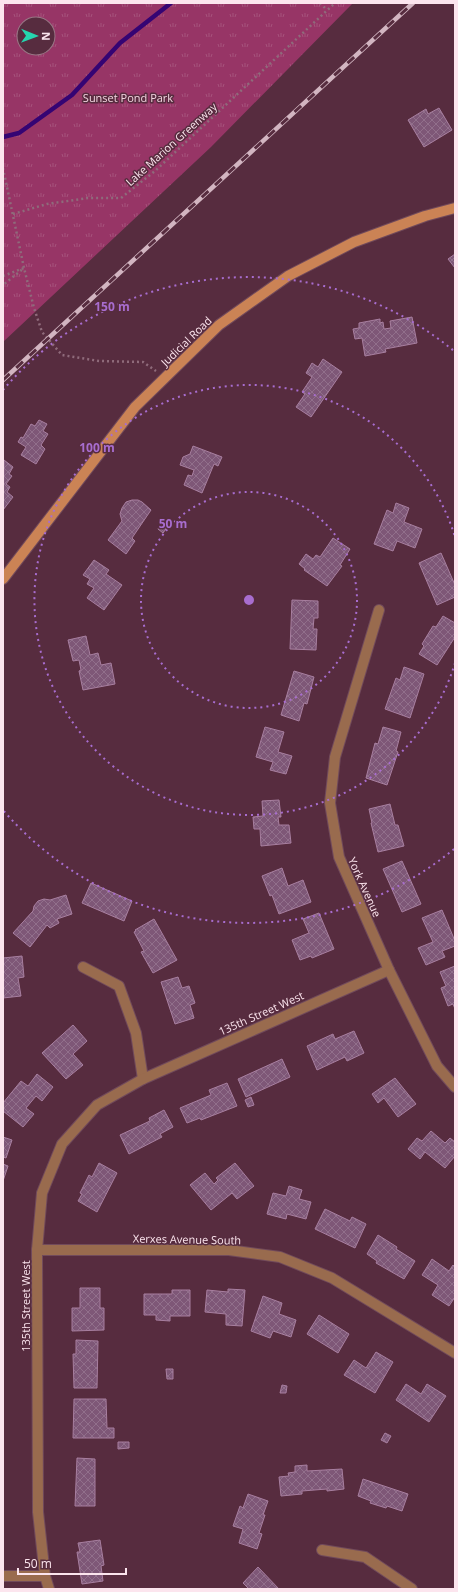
<svg xmlns="http://www.w3.org/2000/svg" width="458" height="1592" font-family="'Open Sans',sans-serif">
	<style>
		.park { fill: url(#park-tufts); fill-rule: evenodd }
		.lines { fill: none; stroke-linecap: round; stroke-linejoin: round }
		.stream { stroke: #350473; stroke-width: 4.5 }
		.building { fill: url(#building-cross-hatch); stroke: #a87fa0 }
		.street-casing { stroke: #714a5b; stroke-width: 12 }
		.secondary-casing { stroke: #714a5b; stroke-width: 12 }
		.path { stroke: #8f6b7b; stroke-width: 2.5; stroke-dasharray: 2 3; stroke-linecap: butt }
		.street { stroke: #996b4e; stroke-width: 10 }
		.secondary { stroke: #cb8355; stroke-width: 10 }
		.rail-casing { stroke: #d2b5c1; stroke-width: 4.5 }
		.rail { stroke: #572c3f; stroke-width: 3; stroke-dasharray: 9; stroke-linecap: butt }
		.ring { fill: none; stroke: #a86dcf; stroke-width: 2; stroke-dasharray: 2 4 }
		.labels { text-anchor: middle; dominant-baseline: central; stroke-width: 3; stroke-linejoin: round; paint-order: stroke }
		.park-label { font-size: 11px; fill: #f4d5e1; stroke: #572c3f }
		.street-label { font-size: 11px; fill: #fce5ee; stroke: #572c3f }
		.centre { fill: #a86dcf; stroke: #572c3f; stroke-width: 2 }
		.ring-label { font-size: 12px; text-anchor: middle; font-weight: bold; fill: #a86dcf; stroke: #572c3f; stroke-width: 3; stroke-linejoin: round; paint-order: stroke }
	</style>
	<defs>
		<pattern id="park-tufts" width="24" height="20" patternUnits="userSpaceOnUse"><rect width="24" height="20" fill="#973566"/><path d="M3 7l-1-3M5 7V3M7 7l1-3M15 17l-1-3M17 17v-4M19 17l1-3" fill="none" stroke="#a6527c"/></pattern>
		<pattern id="building-cross-hatch" width="8" height="8" patternUnits="userSpaceOnUse"><rect width="8" height="8" fill="#7e5777"/><path d="M0 0l8 8M0 8l8-8" fill="none" stroke="#916f8b"/></pattern>
	</defs>
	<rect width="100%" height="100%" fill="#572c3f"/>
	<path class="park" d="M3,3H353L211,147L3,342ZM24,24H48V48H24Z"/>
	<g class="lines">
		<path class="stream" d="M3,137L19,133L72,95L120,43L171,3"/>
	</g>
	<g class="building">
		<path d="M439,108L452,130L424,147L408,120L426,109L428,114Z"/>
		<path d="M455,254V268L448,259Z"/>
		<path d="M412,317L417,343L385,349L386,352L365,356L362,338L355,339L353,329L359,328V323L380,319V323L383,322L384,329L391,328L390,321Z"/>
		<path d="M323,359L342,372L311,417L296,407L305,394L302,392L312,377L306,373L312,363L318,367Z"/>
		<path d="M39,420L47,424L43,431L48,434L41,445L45,449L36,464L21,455L26,447L18,442L21,437L23,438L31,424L35,426Z"/>
		<path d="M193,446L222,457L218,466L214,464L202,493L184,485L188,475L192,476L194,470L180,465L183,457L190,454Z"/>
		<path d="M4,460L13,467L9,474L12,476L6,484L10,487L7,492L13,497L3,510Z"/>
		<path d="M132,500H138L142,502L151,510L132,538L135,541L126,554L108,540L122,521L120,514L122,508L126,502Z"/>
		<path d="M396,503L409,508L404,522L422,529L415,548L397,541L393,551L374,544L387,510L393,513Z"/>
		<path d="M162,522L168,526L163,533L158,529Z"/>
		<path d="M333,538L350,549L340,565L342,566L327,586L304,570L305,569L299,564L306,554L313,559L316,555L320,557Z"/>
		<path d="M441,553L455,585V597L437,605L419,563Z"/>
		<path d="M94,560L109,570L106,574L122,585L104,610L87,598L94,588L87,584L90,579L83,575Z"/>
		<path d="M292,600L318,601V618H314L313,629H317L316,650L290,649Z"/>
		<path d="M443,616L455,623V637L437,665L419,654L424,646L422,644L433,626L436,627Z"/>
		<path d="M86,636L90,655L98,653L101,665L111,663L115,684L83,690L79,671L81,670L79,660L73,661L68,640Z"/>
		<path d="M404,667L424,674L410,718L385,709L396,678L400,680Z"/>
		<path d="M294,671L314,677L307,704L304,703L299,721L281,715Z"/>
		<path d="M265,727L284,732L278,752L292,756L286,774L270,770L273,762L256,757Z"/>
		<path d="M383,727L401,732L396,751L398,752L387,785L366,778L375,743L378,744Z"/>
		<path d="M279,800L281,817H278L279,825H289L291,843L261,846L260,829H254L253,817L263,816L262,801Z"/>
		<path d="M390,804L395,825H398L404,846L378,852L371,823H372L369,809Z"/>
		<path d="M402,861L421,904L402,912L383,869Z"/>
		<path d="M282,868L288,886L303,880L311,902L279,914L272,895L270,896L262,876Z"/>
		<path d="M91,883L132,901L124,921L82,903Z"/>
		<path d="M66,895L72,914L57,919L59,923L50,928L47,925L30,947L13,933L33,911L34,906L38,901L44,899L50,900Z"/>
		<path d="M442,910L455,941V946L442,951L445,957L426,965L418,948L433,942L422,918Z"/>
		<path d="M319,913L334,949L312,958L311,956L300,960L292,940L309,933L303,919Z"/>
		<path d="M154,919L177,960L153,973L141,952L144,951L134,932L136,931L135,930Z"/>
		<path d="M22,956L24,977L18,978L21,996L3,998V958Z"/>
		<path d="M455,966V1009L453,1004L448,1006L441,988L446,986L440,972Z"/>
		<path d="M178,977L182,988L189,986L195,1003L190,1005L194,1018L175,1024L161,982Z"/>
		<path d="M73,1025L87,1041L73,1054L83,1065L66,1079L42,1053Z"/>
		<path d="M354,1031L364,1053L347,1061L345,1057L317,1070L307,1046L333,1034L335,1039Z"/>
		<path d="M282,1059L290,1077L246,1097L238,1079Z"/>
		<path d="M37,1074L53,1087L42,1101L36,1096L26,1108L34,1114L23,1127L3,1111V1103L21,1081L28,1086Z"/>
		<path d="M395,1078L416,1104L398,1117L384,1098L378,1103L372,1094Z"/>
		<path d="M227,1083L237,1106L201,1120L200,1118L187,1123L180,1108L211,1095L209,1090Z"/>
		<path d="M251,1097L254,1105L248,1107L245,1100Z"/>
		<path d="M164,1110L173,1127L160,1134L162,1137L129,1154L120,1135L150,1121L149,1118Z"/>
		<path d="M431,1131L445,1143L450,1138L455,1142V1156L445,1168L425,1152L420,1159L408,1149L417,1138L422,1141Z"/>
		<path d="M3,1137L12,1140L6,1158L3,1157Z"/>
		<path d="M99,1163L117,1173L97,1212L78,1201L82,1194L80,1193L89,1175L92,1177Z"/>
		<path d="M235,1163L254,1186L237,1199L232,1193L211,1210L190,1185L205,1173L214,1184L218,1180L216,1178Z"/>
		<path d="M3,1164L8,1166L3,1181Z"/>
		<path d="M289,1186L302,1190L299,1199L311,1202L306,1219L287,1214L286,1219L267,1214L273,1193L286,1196Z"/>
		<path d="M325,1209L350,1221L352,1217L366,1224L355,1248L315,1229Z"/>
		<path d="M378,1235L397,1247L396,1249L415,1261L404,1279L376,1263L377,1261L367,1254Z"/>
		<path d="M432,1259L449,1271L453,1265L455,1267V1297L449,1306L432,1295L438,1285L422,1275Z"/>
		<path d="M80,1288H100V1308H104V1330L72,1331V1308H80Z"/>
		<path d="M228,1289L245,1290L242,1326L226,1325V1314L205,1312L207,1290L228,1292Z"/>
		<path d="M172,1290H190V1316H170V1321L156,1320V1315H144V1294H172Z"/>
		<path d="M263,1296L282,1303L279,1314L296,1320L291,1337L273,1331L270,1338L251,1331Z"/>
		<path d="M319,1315L349,1334L338,1353L307,1334Z"/>
		<path d="M76,1340L98,1341L97,1388H74L73,1354H76Z"/>
		<path d="M376,1352L393,1362L375,1393L344,1375L354,1360L366,1368Z"/>
		<path d="M166,1369H173V1379H167Z"/>
		<path d="M406,1384L421,1394L427,1384L446,1396L429,1422L396,1400Z"/>
		<path d="M282,1385L287,1386L286,1393H280Z"/>
		<path d="M74,1399H106L107,1428H114V1438H73Z"/>
		<path d="M385,1433L391,1436L387,1443L381,1440Z"/>
		<path d="M118,1442H129V1448L118,1449Z"/>
		<path d="M77,1458L95,1459V1506H75Z"/>
		<path d="M307,1465V1471L342,1469L344,1489L327,1491V1489L302,1491V1494L281,1496L279,1477L289,1476L288,1473L295,1472V1466Z"/>
		<path d="M363,1479L408,1494L402,1511L387,1506L386,1508L370,1503L371,1501L358,1496Z"/>
		<path d="M248,1494L268,1501L263,1515H265L259,1533L262,1534L257,1549L239,1543L243,1529L233,1526L240,1506L243,1508Z"/>
		<path d="M100,1540L104,1565L101,1566L103,1581L82,1584L77,1552H80L78,1543Z"/>
		<path d="M258,1567L279,1589H249L243,1583Z"/>
	</g>
	<g class="lines">
		<g class="street-casing">
			<g id="street">
				<path d="M379,610L335,757L330,803L339,857L389,970L437,1066L455,1087"/>
				<path d="M83,967L119,986L136,1033L143,1079"/>
				<path d="M37,1250H229L280,1257L332,1278L455,1353"/>
				<path d="M322,1550L365,1557L412,1589"/>
				<path d="M3,1576H45"/>
				<path d="M49,1589L45,1576L38,1512L37,1250L42,1193L62,1144L97,1105L143,1079L389,970"/>
			</g>
		</g>
		<g class="secondary-casing">
			<path id="secondary" d="M3,579L135,407L219,325L288,276L354,242L425,216L455,208"/>
		</g>
		<g class="path">
			<path d="M320,3L327,10"/>
			<path d="M3,168L24,268L3,285"/>
			<path d="M13,214L47,204L88,198H121L155,171L335,3"/>
			<path d="M3,276L24,268L34,308L42,332L62,355L99,361L143,362L156,371"/>
		</g>
		<use href="#street" class="street"/>
		<use href="#secondary" class="secondary"/>
		<g class="rail-casing">
			<path id="rail" d="M3,380L413,3"/>
		</g>
		<use href="#rail" class="rail"/>
	</g>
	<g class="ring">
		<circle cx="249" cy="600" r="108"/>
		<path d="M455 663A215 215 0 1 1 455 537"/>
		<path d="M454 849A323 323 0 0 1 3 810M3 390A323 323 0 0 1 454 351"/>
	</g>
	<g class="labels">
		<g class="park-label">
			<text x="128" y="97">Sunset Pond Park</text>
		</g>
		<g class="street-label">
			<text transform="translate(171 144) rotate(-42)">Lake Marion Greenway</text>
			<text transform="translate(186 341) rotate(-44)">Judicial Road</text>
			<text transform="translate(365 887) rotate(66)">York Avenue</text>
			<text transform="translate(261 1013) rotate(-24)">135th Street West</text>
			<text transform="translate(187 1239) rotate(1)">Xerxes Avenue South</text>
			<text transform="translate(25 1306) rotate(-90)">135th Street West</text>
		</g>
	</g>
	<circle cx="249" cy="600" r="6" class="centre"/>
	<g class="ring-label">
		<text x="112" y="311">150 m</text>
		<text x="97" y="452">100 m</text>
		<text x="173" y="528">50 m</text>
	</g>
	<rect width="458" height="1592" fill="none" stroke="#fce5ee" stroke-width="8"/>
	<g transform="translate(36 36) rotate(91)"><circle r="19" fill="#572c3f" stroke="#997685"/>
	<path d="M0-3L7 15L0 10L-7 15Z" fill="#25d5ae"/>
	<text y="-6" font-size="11" font-weight="bold" text-anchor="middle" fill="#fce5ee">N</text>
	</g>
	<path d="M18 1568v6h108v-6" fill="none" stroke="#fce5ee" stroke-width="2"/>
	<text x="24" y="1568" font-size="12" fill="#fce5ee" stroke="#572c3f" stroke-width="3" paint-order="stroke">50 m</text>
</svg>
